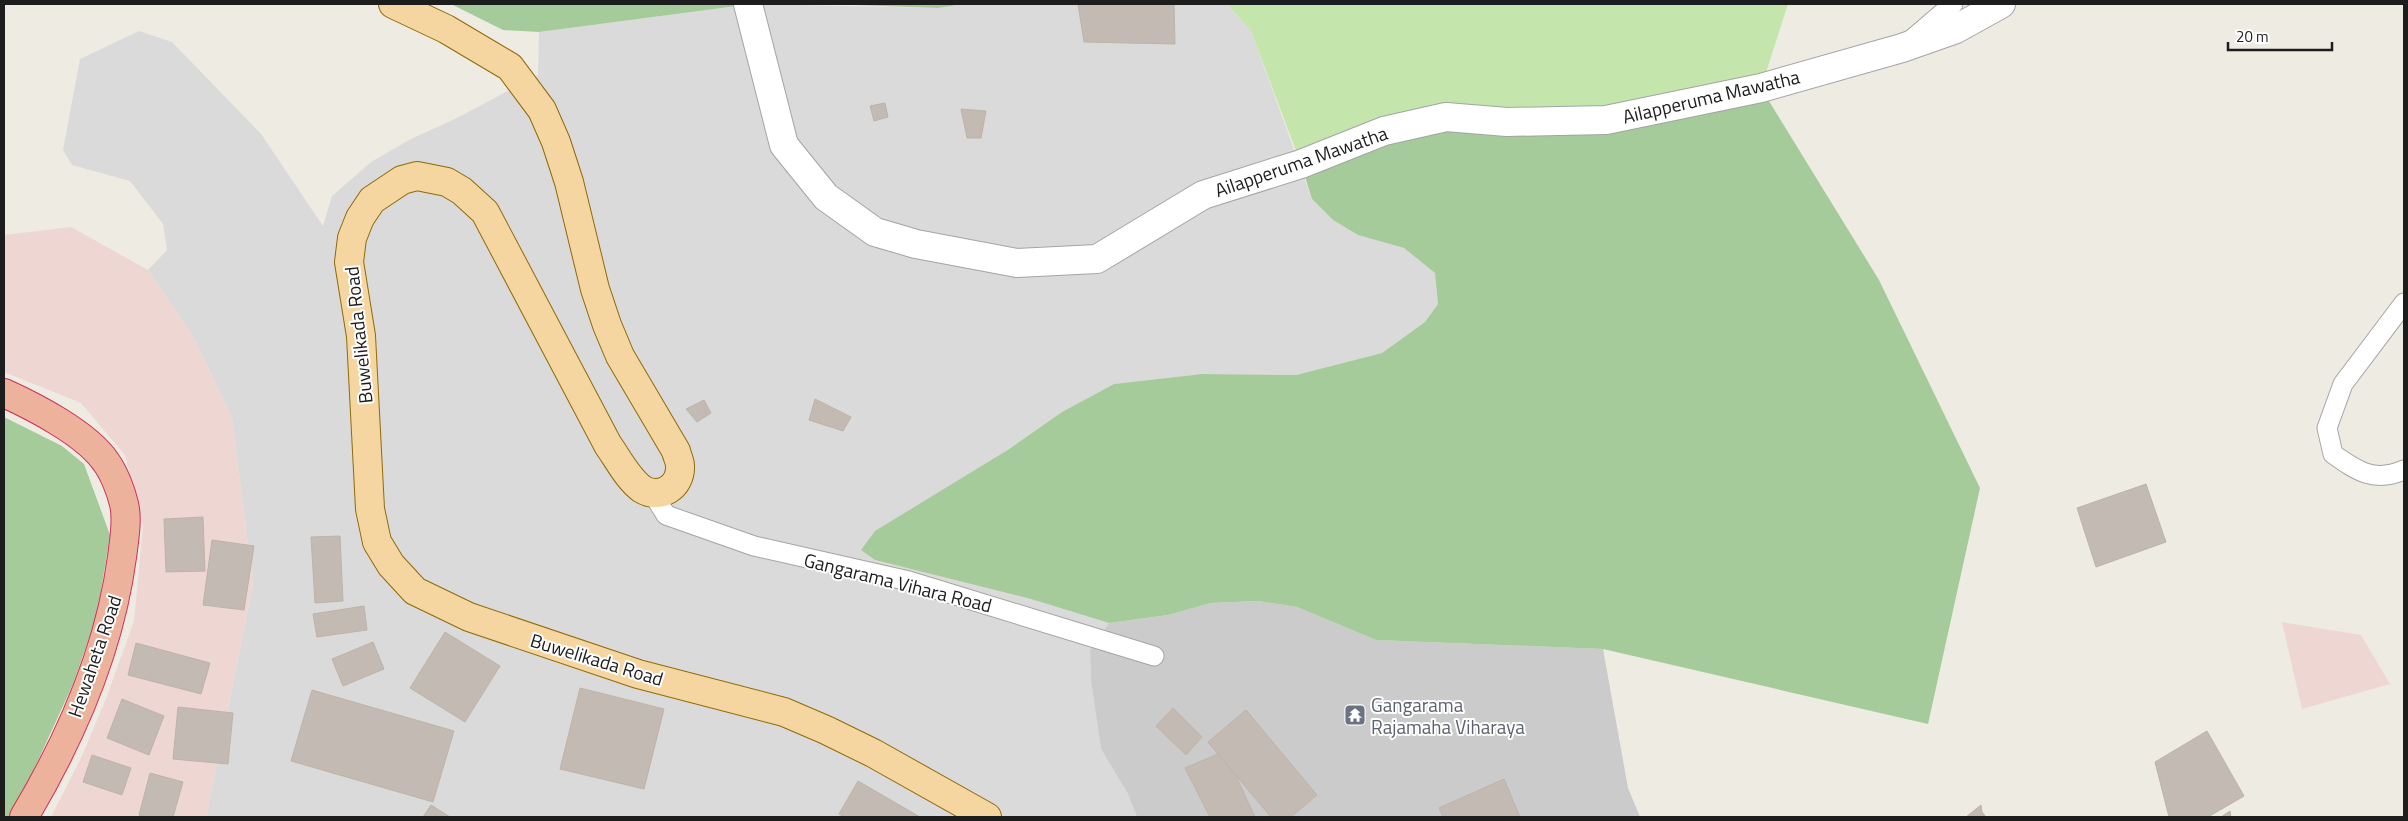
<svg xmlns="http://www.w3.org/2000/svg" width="2408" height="821" font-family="'Titillium Web',sans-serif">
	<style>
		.residential { fill: #dbdada }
		.commercial { fill: #eed6d3 }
		.religious { fill: #cbcbcb }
		.grass { fill: #c4e5ac }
		.forest { fill: #a5cb9a }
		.building { fill: #c2bab3; stroke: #beb3a7 }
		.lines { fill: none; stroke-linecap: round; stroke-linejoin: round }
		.service-casing { stroke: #a4a4a4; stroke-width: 21 }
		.minor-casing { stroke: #a4a4a4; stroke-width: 30 }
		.primary-casing { stroke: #8e6a08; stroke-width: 30 }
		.trunk-casing { stroke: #ce2e5b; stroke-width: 30 }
		.service { stroke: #fff; stroke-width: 19 }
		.minor { stroke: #fff; stroke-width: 28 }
		.primary { stroke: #f6d6a0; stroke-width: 28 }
		.trunk { stroke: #ecb29c; stroke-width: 28 }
		.labels { text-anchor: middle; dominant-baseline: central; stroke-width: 4; stroke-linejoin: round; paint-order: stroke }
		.street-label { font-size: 19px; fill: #1d1d1d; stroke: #fff }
		.worship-label { font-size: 19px; fill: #5b616d; stroke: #fff; text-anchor: start }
	</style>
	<rect width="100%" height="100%" fill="#eeebe3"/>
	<path class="residential" d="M752,4L938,8L964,4H1227L1251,31L1312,199L1333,220L1358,235L1404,248L1435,273L1438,304L1425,322L1382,353L1296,375L1202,374L1114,384L1062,412L862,550L875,560L1031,599L1109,623L1090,650L1091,681L1101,749L1128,794L1137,817H206L253,584L232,418L194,338L148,270L167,250L163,224L130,181L72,165L63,150L80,59L139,31L172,42L261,134L323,226L332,196L371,162L411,139L457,118L538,75L539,32Z"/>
	<g class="commercial">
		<path d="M71,227L148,270L194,338L232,418L253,584L206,817H51L82,756L107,696L134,621L143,526L125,455L81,403L4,372V235Z"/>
		<path d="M2282,622L2361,635L2390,684L2302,709Z"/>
	</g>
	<path class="religious" d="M1258,601L1297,607L1376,640L1603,649L1628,788L1640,817H1137L1128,794L1101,749L1091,681L1090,650L1109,623L1168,615L1211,603Z"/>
	<path class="grass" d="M1227,4H1788L1761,88L1301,164L1251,31Z"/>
	<g class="forest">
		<path d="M451,4H752L539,32L503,30Z"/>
		<path d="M825,4H964L938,8Z"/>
		<path d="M1761,88L1879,280L1980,488L1928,724L1603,649L1376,640L1297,607L1258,601L1211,603L1168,615L1109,623L1031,599L875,560L861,550L875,531L1006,451L1062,412L1114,384L1202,374L1296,375L1382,353L1425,322L1438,304L1435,273L1404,248L1358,235L1333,220L1312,199L1301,164L1384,131L1507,122Z"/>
		<path d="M4,417L62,446L84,464L110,535L97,615L73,684L19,802L9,817H4Z"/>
	</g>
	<g class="building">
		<path d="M1078,4H1174L1175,44L1084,42Z"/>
		<path d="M885,103L888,117L874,121L870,106Z"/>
		<path d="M961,109L986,111L981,138H967Z"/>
		<path d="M815,399L851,417L843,431L809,420Z"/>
		<path d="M704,400L711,413L697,422L686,409Z"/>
		<path d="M2146,484L2166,542L2096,567L2077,508Z"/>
		<path d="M203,517L205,571L166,572L164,519Z"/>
		<path d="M340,536L343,601L315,603L311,537Z"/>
		<path d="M212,540L254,546L244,610L203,605Z"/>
		<path d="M364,606L367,630L317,637L313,614Z"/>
		<path d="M445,632L500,666L465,722L410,688Z"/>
		<path d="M373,642L384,669L343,686L332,659Z"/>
		<path d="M136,643L210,663L201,694L128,675Z"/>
		<path d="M580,688L664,709L644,789L560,769Z"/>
		<path d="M312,690L454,731L433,802L291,761Z"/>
		<path d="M122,699L164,716L149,755L107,738Z"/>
		<path d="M178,707L233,713L228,764L173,759Z"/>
		<path d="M1173,708L1202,737L1186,755L1156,726Z"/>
		<path d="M1246,710L1317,795L1291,817H1271L1208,742Z"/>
		<path d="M2207,731L2244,796L2208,817H2169L2155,762Z"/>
		<path d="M1218,754L1235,774L1255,817H1210L1185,768Z"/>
		<path d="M92,755L131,768L122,795L83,782Z"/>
		<path d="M150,773L183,782L173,817H148L139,815Z"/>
		<path d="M1504,779L1520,817H1443L1439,808Z"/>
		<path d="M858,781L920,817H844L839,814Z"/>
		<path d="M431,805L450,817H423Z"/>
		<path d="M1981,805L1982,812L1986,817H1966Z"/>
		<path d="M2230,811L2231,817H2221Z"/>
	</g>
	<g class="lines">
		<g class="service-casing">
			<g id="service">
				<path d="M1910,41L1953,4"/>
				<path d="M2404,303L2343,384L2327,428L2333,454C2357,471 2374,483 2404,470"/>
				<path d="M653,494L666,515L754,546L909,581L1154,656"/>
			</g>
		</g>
		<g class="minor-casing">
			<path id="minor" d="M748,4L784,145L826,197L875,232L916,244L1017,263L1097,259L1203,195L1301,164L1384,131L1446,117L1507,122L1606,120L1761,88L1902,48L1956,29L2001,4"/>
		</g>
		<g class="primary-casing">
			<path id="primary" d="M393,4L446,29L510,67L542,110L556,142L569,182L595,289L607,325L620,356L676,451C677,456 680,461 680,466C681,487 660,500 642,489C628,479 618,459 608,445L485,212L462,191L447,182L417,176L402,180L372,200L360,218L352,238L349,262L361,336L370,509L377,542L391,565L415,591L469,617L638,674L784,712L826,730L873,753L987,817"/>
		</g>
		<g class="trunk-casing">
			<path id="trunk" d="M4,393C35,407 87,434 106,462C114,473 121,491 124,504C128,520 124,541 122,557C110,648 71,738 24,817"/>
		</g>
		<use href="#service" class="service"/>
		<use href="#minor" class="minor"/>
		<use href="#primary" class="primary"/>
		<use href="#trunk" class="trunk"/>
	</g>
	<defs>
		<g id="temple-square" transform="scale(1.125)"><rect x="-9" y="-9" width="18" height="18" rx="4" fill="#6b7280" stroke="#fff"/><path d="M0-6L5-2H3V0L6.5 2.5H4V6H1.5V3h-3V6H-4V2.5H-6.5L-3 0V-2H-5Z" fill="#fff"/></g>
	</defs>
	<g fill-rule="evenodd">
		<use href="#temple-square" x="1355" y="715"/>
	</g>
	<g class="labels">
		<g class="street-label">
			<text transform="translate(1711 96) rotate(-13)">Ailapperuma Mawatha</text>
			<text transform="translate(1301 161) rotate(-19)">Ailapperuma Mawatha</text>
			<text transform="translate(358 335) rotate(-96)">Buwelikada Road</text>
			<text transform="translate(898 582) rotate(14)">Gangarama Vihara Road</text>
			<text transform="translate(94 656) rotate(-71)">Hewaheta Road</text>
			<text transform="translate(597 659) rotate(17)">Buwelikada Road</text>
		</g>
		<g class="worship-label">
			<text x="1371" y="704">Gangarama<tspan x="1371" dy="22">Rajamaha Viharaya</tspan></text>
		</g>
	</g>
	<rect width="2408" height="821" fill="none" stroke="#1d1d1d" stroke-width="10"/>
	<path d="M2228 42v8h104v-8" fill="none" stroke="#1d1d1d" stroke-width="2.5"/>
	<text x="2236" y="42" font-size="15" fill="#1d1d1d" stroke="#ffffff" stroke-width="4" paint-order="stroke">20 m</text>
</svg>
